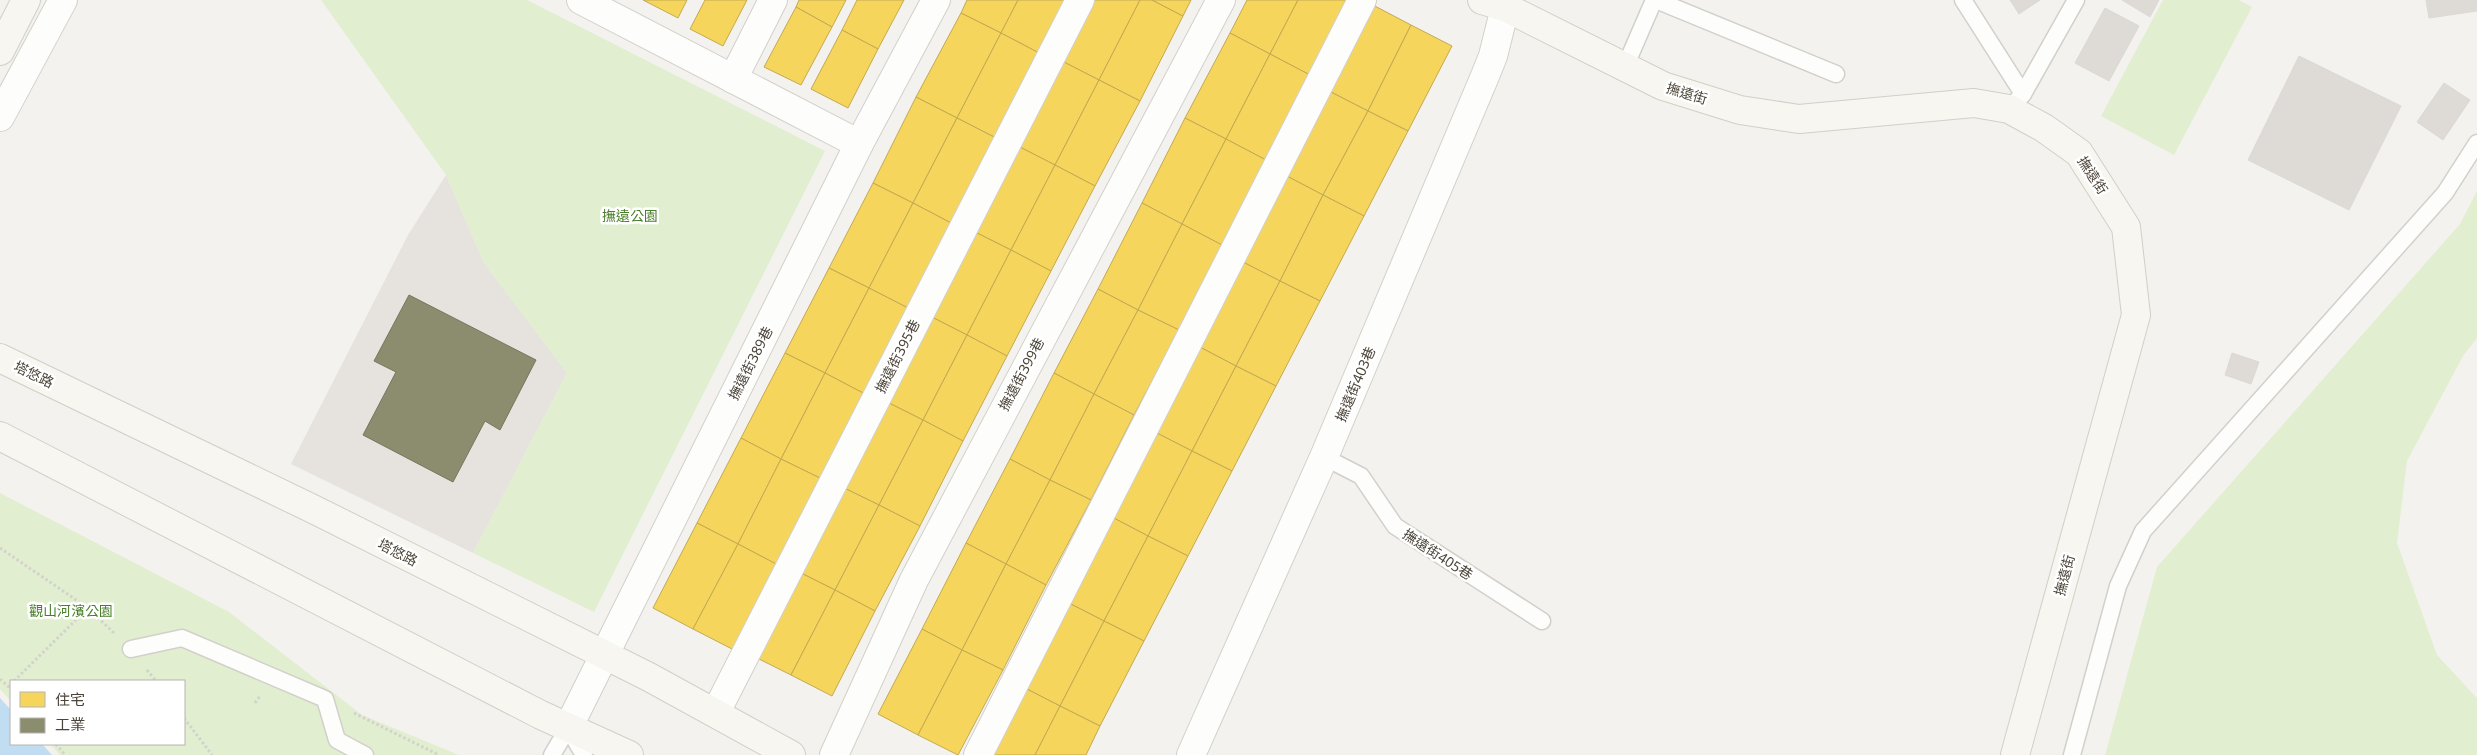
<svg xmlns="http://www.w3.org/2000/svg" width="2477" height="755" font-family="'Noto Sans','Noto Sans TC',sans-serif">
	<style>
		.industrial { fill: #e6e2de }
		.green { fill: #e1eecf }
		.water { fill: #c0ddf1 }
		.homes { fill: #f6d55c; stroke: #c3aa52 }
		.industry { fill: #8c8c6e; stroke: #78765e }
		.building { fill: #dedbd6; stroke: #dcd9d4 }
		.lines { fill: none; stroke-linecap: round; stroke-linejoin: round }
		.lane-casing { stroke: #d2d0cb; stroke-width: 19 }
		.street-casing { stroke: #d2d0cb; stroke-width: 30 }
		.secondary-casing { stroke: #d3cfc5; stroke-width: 30 }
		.path { stroke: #d3d2cc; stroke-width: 3; stroke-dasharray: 2.5 2.5; stroke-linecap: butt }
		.lane { stroke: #fdfdfc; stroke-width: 16 }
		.street { stroke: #fdfdfc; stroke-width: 28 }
		.secondary { stroke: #f7f6f1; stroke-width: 28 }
		.labels { text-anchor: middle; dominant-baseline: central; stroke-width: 5; stroke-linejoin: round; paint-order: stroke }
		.street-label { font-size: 14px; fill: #4b4439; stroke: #fff }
		.park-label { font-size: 14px; fill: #4a7f2a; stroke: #fff }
	</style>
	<rect width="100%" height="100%" fill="#f4f2ee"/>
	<path class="industrial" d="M446,175L484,263L567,373L473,553L291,464L408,235Z"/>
	<g class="green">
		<path d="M321,0H527L825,151L594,612L473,553L567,373L484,263L446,175Z"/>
		<path d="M2163,0H2239L2252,7L2174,155L2101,116Z"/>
		<path d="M2477,191V338L2463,356L2407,461L2397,543L2437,655L2477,698V755H2105L2157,567L2460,224Z"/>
		<path d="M0,493L229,612L362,715L459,755H60L50,744H184V681H11V701L0,689Z"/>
	</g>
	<path class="water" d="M0,698L11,710V744H42L52,755H0Z"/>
	<g class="homes">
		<path d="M643,0H687L678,18Z"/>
		<path d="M705,0H747L723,46L690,29Z"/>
		<path d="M799,0H846L832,27L796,7Z"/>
		<path d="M857,0H904L878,49L842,30Z"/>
		<path d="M967,0H1018L1001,33L961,13Z"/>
		<path d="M1018,0H1069L1041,54L1001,33Z"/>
		<path d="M1089,0H1140L1099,80L1058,59Z"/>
		<path d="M1140,0H1152L1183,16L1140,101L1099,80Z"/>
		<path d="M1152,0H1191L1183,16Z"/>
		<path d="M1247,0H1298L1270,54L1230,33Z"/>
		<path d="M1298,0H1349L1310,75L1270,54Z"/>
		<path d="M1371,4L1411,25L1368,111L1327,90Z"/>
		<path d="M796,7L832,27L801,85L764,67Z"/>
		<path d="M961,13L1001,33L957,118L916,97Z"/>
		<path d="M1411,25L1452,46L1408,131L1368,111Z"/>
		<path d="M842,30L878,49L848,108L811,89Z"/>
		<path d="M1001,33L1041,54L998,139L957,118Z"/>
		<path d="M1230,33L1270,54L1226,139L1185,118Z"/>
		<path d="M1270,54L1310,75L1266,160L1226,139Z"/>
		<path d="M1058,59L1099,80L1055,165L1014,144Z"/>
		<path d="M1099,80L1140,101L1095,186L1055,165Z"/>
		<path d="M1327,90L1368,111L1323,195L1283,174Z"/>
		<path d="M916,97L957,118L913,203L873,183Z"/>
		<path d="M1368,111L1408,131L1364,216L1323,195Z"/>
		<path d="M957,118L998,139L953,224L913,203Z"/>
		<path d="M1185,118L1226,139L1182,224L1142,203Z"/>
		<path d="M1226,139L1266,160L1222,245L1182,224Z"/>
		<path d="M1014,144L1055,165L1011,250L971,230Z"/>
		<path d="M1055,165L1095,186L1051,271L1011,250Z"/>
		<path d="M1283,174L1323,195L1280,281L1239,260Z"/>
		<path d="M873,183L913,203L869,288L829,268Z"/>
		<path d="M1323,195L1364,216L1320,301L1280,281Z"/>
		<path d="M913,203L953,224L910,309L869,288Z"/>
		<path d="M1142,203L1182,224L1138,310L1098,289Z"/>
		<path d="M1182,224L1222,245L1179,330L1138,310Z"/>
		<path d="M971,230L1011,250L967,335L926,314Z"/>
		<path d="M1011,250L1051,271L1007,356L967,335Z"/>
		<path d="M1239,260L1280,281L1236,366L1196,345Z"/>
		<path d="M829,268L869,288L825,373L785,353Z"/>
		<path d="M1280,281L1320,301L1276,386L1236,366Z"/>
		<path d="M869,288L910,309L865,394L825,373Z"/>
		<path d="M1098,289L1138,310L1094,394L1054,373Z"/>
		<path d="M1138,310L1179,330L1134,415L1094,394Z"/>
		<path d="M926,314L967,335L923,420L883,400Z"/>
		<path d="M967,335L1007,356L963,441L923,420Z"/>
		<path d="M1196,345L1236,366L1192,451L1151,430Z"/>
		<path d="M785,353L825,373L781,459L741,438Z"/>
		<path d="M1236,366L1276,386L1232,471L1192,451Z"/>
		<path d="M825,373L865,394L822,479L781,459Z"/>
		<path d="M1054,373L1094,394L1050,480L1010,459Z"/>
		<path d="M1094,394L1134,415L1091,500L1050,480Z"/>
		<path d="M883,400L923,420L879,505L838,485Z"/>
		<path d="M923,420L963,441L920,526L879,505Z"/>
		<path d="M1151,430L1192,451L1148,536L1108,515Z"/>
		<path d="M741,438L781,459L738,544L697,523Z"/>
		<path d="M1192,451L1232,471L1188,556L1148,536Z"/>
		<path d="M781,459L822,479L778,565L738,544Z"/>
		<path d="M1010,459L1050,480L1006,564L966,543Z"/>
		<path d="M1050,480L1091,500L1046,585L1006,564Z"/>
		<path d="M838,485L879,505L835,590L795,570Z"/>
		<path d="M879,505L920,526L875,611L835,590Z"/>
		<path d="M1108,515L1148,536L1104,621L1063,600Z"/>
		<path d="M697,523L738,544L693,629L653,608Z"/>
		<path d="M1148,536L1188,556L1144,641L1104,621Z"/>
		<path d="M966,543L1006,564L962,650L922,629Z"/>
		<path d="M738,544L778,565L734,650L693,629Z"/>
		<path d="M1006,564L1046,585L1003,670L962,650Z"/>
		<path d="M795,570L835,590L791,675L751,655Z"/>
		<path d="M835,590L875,611L832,696L791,675Z"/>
		<path d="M1063,600L1104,621L1060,706L1019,685Z"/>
		<path d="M1104,621L1144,641L1100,726L1060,706Z"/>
		<path d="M922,629L962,650L918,735L878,714Z"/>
		<path d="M962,650L1003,670L958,755L918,735Z"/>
		<path d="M1019,685L1060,706L1035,755H984Z"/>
		<path d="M1060,706L1100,726L1086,755H1035Z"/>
	</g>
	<path class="industry" d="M409,295L536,360L500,430L485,421L453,482L363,435L396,372L374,361Z"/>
	<g class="building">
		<path d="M2010,0H2040L2019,14Z"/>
		<path d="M2122,0H2159L2150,17Z"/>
		<path d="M2426,0H2477V11L2429,18Z"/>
		<path d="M2105,8L2139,26L2109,81L2075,63Z"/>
		<path d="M2299,56L2401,106L2349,210L2248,160Z"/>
		<path d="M2444,83L2470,100L2443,140L2417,122Z"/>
		<path d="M2232,353L2259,362L2251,384L2225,375Z"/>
	</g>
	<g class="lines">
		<g class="lane-casing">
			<g id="lane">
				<path d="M1656,0L1836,74"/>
				<path d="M1963,0L2023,94"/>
				<path d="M1625,67L1654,0"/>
				<path d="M2009,109L2023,94L2076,0"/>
				<path d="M1324,457L1361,476L1395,526L1542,621"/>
				<path d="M131,649L182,638L325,699L337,740L365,755"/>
				<path d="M552,755L568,728L584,755"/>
				<path d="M2072,755L2118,586L2143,531L2445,193L2477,143"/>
			</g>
		</g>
		<g class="street-casing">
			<g id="street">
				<path d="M581,0L859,144"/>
				<path d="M733,79L773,0"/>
				<path d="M0,117L63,0"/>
				<path d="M716,712L1080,0"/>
				<path d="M568,728L859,144L936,0"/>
				<path d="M834,755L914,580L1221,0"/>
				<path d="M978,755L1362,0"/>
				<path d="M1191,755L1324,457L1485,76L1493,56L1507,0"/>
			</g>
		</g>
		<g class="secondary-casing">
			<g id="secondary">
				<path d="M1482,0L1505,7L1663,86L1740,110L1799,119L1974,103L2009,109L2044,128L2079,153L2126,227L2136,315L2015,755"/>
				<path d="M0,51L26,0"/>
				<path d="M0,358L313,509L649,677L791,755"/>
				<path d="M0,436L541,715L629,755"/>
			</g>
		</g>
		<g class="path">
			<path d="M0,548L88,608L115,634"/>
			<path d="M147,670L156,681"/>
			<path d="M0,679L11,689"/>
			<path d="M14,681L88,608"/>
			<path d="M255,703L260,696"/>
			<path d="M354,713L439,755"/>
			<path d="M184,718L212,755"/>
			<path d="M56,744L65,755"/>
		</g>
		<use href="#lane" class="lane"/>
		<use href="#street" class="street"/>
		<use href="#secondary" class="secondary"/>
	</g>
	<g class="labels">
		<g class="street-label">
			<text transform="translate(1687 93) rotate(17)">撫遠街</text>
			<text transform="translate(2093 175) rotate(57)">撫遠街</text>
			<text transform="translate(897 356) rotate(-63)">撫遠街395巷</text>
			<text transform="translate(750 363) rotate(-63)">撫遠街389巷</text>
			<text transform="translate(34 374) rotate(26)">塔悠路</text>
			<text transform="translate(1021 374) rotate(-62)">撫遠街399巷</text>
			<text transform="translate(1355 384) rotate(-67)">撫遠街403巷</text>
			<text transform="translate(398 552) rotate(27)">塔悠路</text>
			<text transform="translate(1438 554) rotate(33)">撫遠街405巷</text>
			<text transform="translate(2064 575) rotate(-75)">撫遠街</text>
		</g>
		<g class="park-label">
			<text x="630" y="215">撫遠公園</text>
			<text x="71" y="610">觀山河濱公園</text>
		</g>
	</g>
	<rect x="10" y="680" width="175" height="65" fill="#ffffff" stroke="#b7b4b0"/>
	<rect x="20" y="692" width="25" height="15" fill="#f6d55c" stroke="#b7b4b0"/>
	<text x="55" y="705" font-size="15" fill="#4b4439">住宅</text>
	<rect x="20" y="718" width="25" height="15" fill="#8c8c6e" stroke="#b7b4b0"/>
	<text x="55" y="730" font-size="15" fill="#4b4439">工業</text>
</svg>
